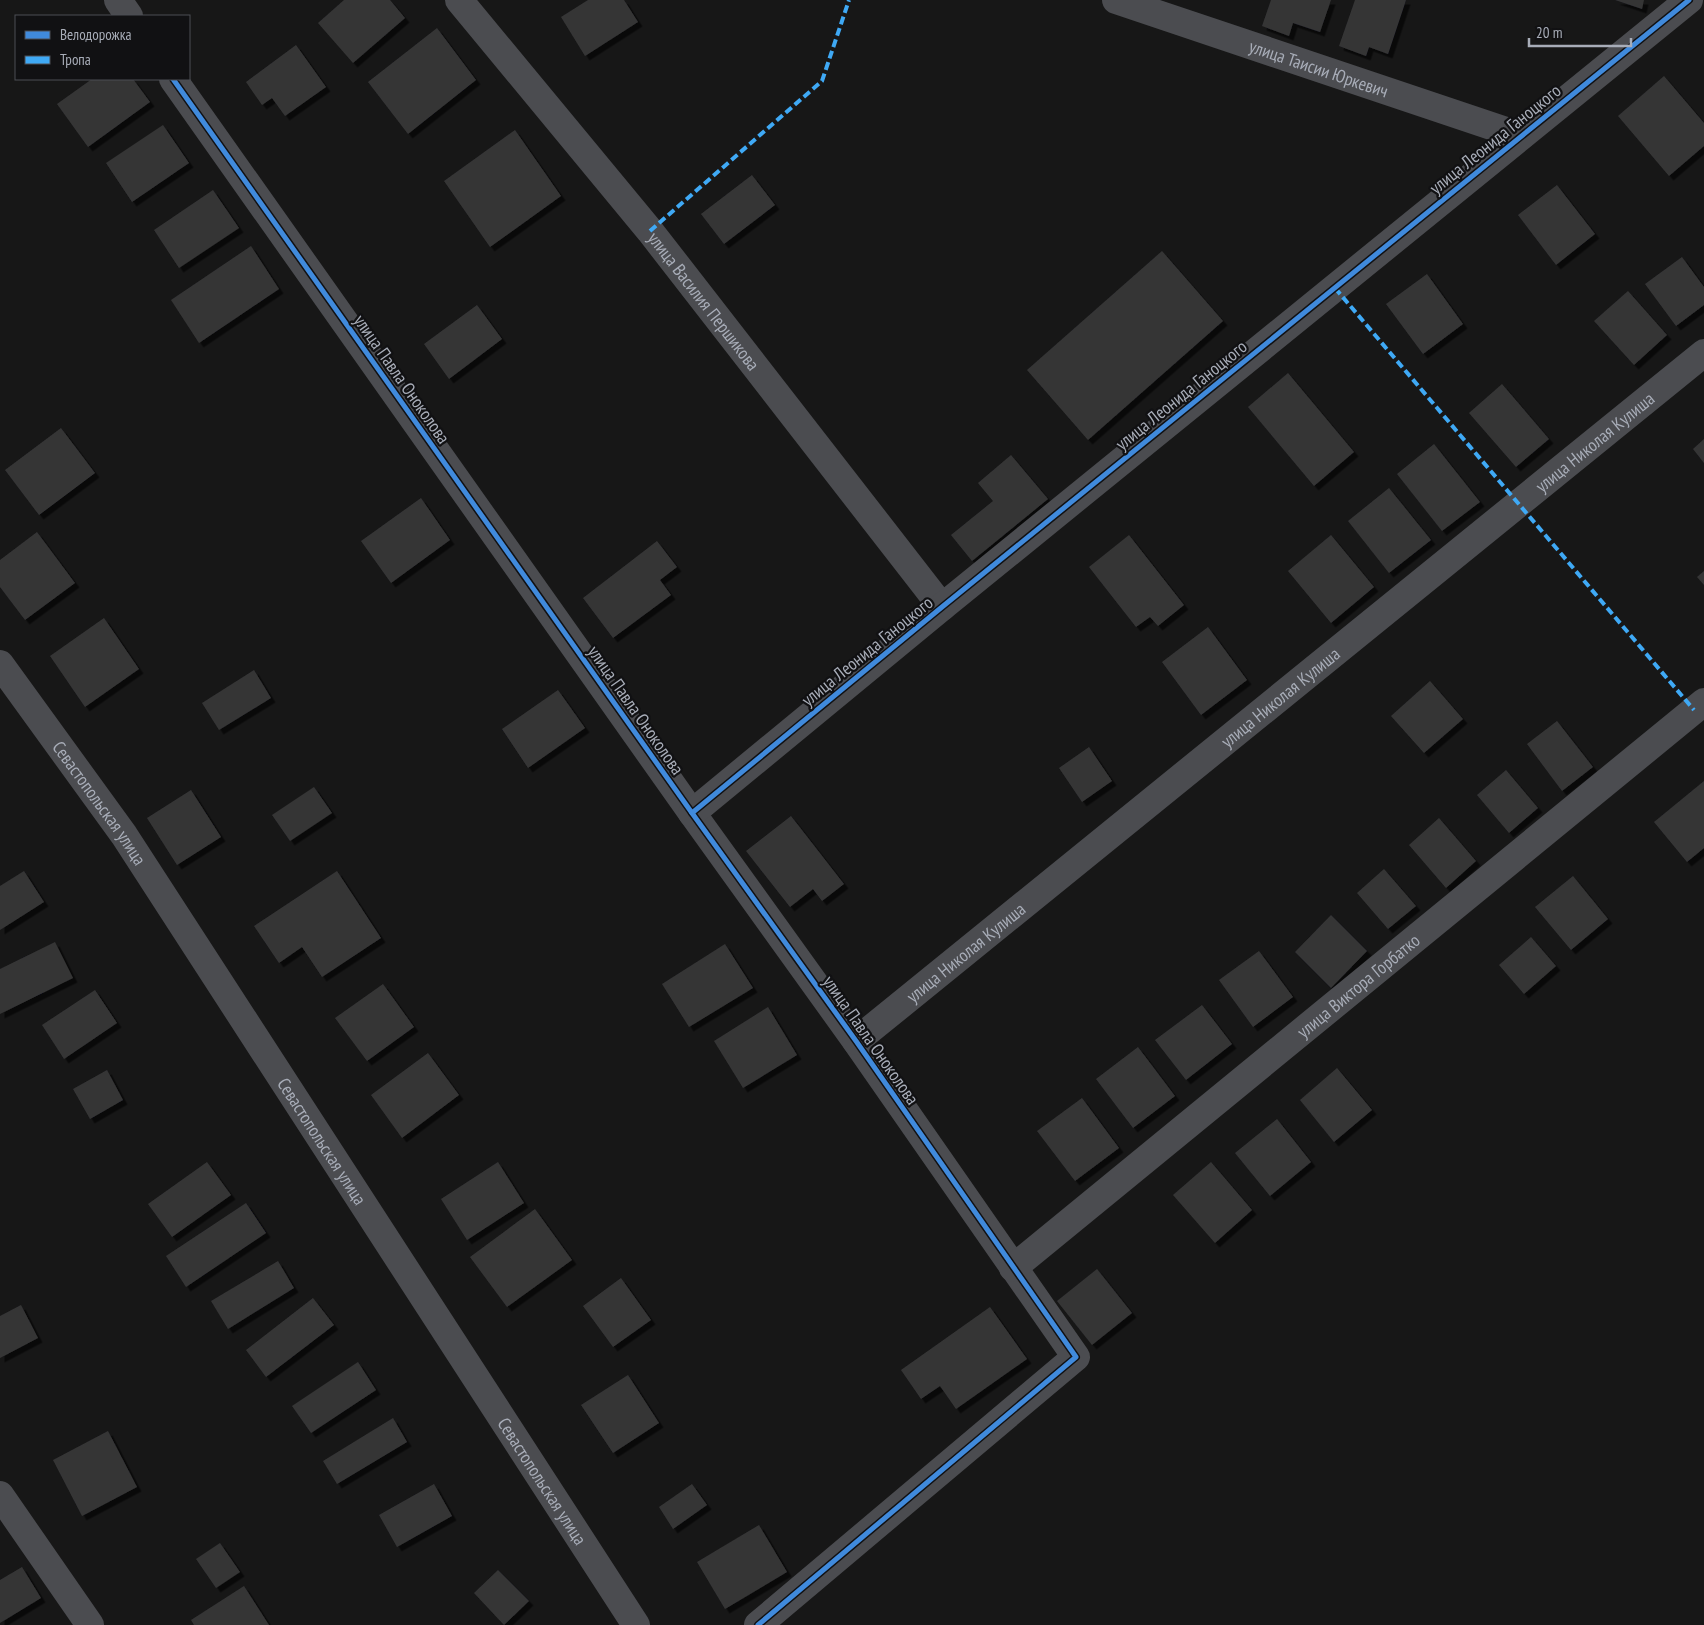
<svg xmlns="http://www.w3.org/2000/svg" width="1704" height="1625" font-family="'PT Sans Narrow',sans-serif">
	<style>
		.building { fill: #353536; filter: url(#shadow) }
		.lines { fill: none; stroke-linecap: round; stroke-linejoin: round }
		.street { stroke: #4b4c50; stroke-width: 28 }
		.quiet { stroke: #3fa9f5; stroke-width: 4; stroke-dasharray: 8 4; stroke-linecap: butt }
		.cycleway-casing { stroke: #111113; stroke-width: 8 }
		.cycleway { stroke: #408adc; stroke-width: 5 }
		.labels { text-anchor: middle; dominant-baseline: central; stroke-width: 4.5; stroke-linejoin: round; paint-order: stroke }
		.street-label { font-size: 18px; fill: #a8adb8; stroke: #111113 }
	</style>
	<defs>
		<filter id="shadow"><feDropShadow dx="4.5" dy="4.5" stdDeviation="0" flood-color="#0009"/></filter>
	</defs>
	<rect width="100%" height="100%" fill="#171717"/>
	<g class="building">
		<path d="M344,0H390L405,18L353,63L318,23Z"/>
		<path d="M588,0H624L638,22L585,56L561,17Z"/>
		<path d="M1271,0H1331L1320,32L1293,23L1289,36L1262,26Z"/>
		<path d="M1355,0H1406L1388,54L1369,47L1366,56L1339,46Z"/>
		<path d="M1615,0H1644L1642,9Z"/>
		<path d="M437,28L476,80L408,134L368,82Z"/>
		<path d="M296,45L326,87L285,116L272,98L262,105L246,82Z"/>
		<path d="M1664,76L1704,123V146L1669,176L1618,116Z"/>
		<path d="M92,79H133L150,102L88,147L57,104Z"/>
		<path d="M163,125L189,163L132,202L106,163Z"/>
		<path d="M515,130L561,196L490,247L444,181Z"/>
		<path d="M752,175L775,205L724,244L701,214Z"/>
		<path d="M1557,185L1595,234L1556,265L1518,215Z"/>
		<path d="M213,190L239,228L179,268L154,230Z"/>
		<path d="M251,246L279,289L199,343L171,300Z"/>
		<path d="M1162,251L1223,321L1088,440L1027,370Z"/>
		<path d="M1682,257L1704,287V305L1676,326L1645,284Z"/>
		<path d="M1427,274L1463,324L1423,354L1386,304Z"/>
		<path d="M1628,291L1667,335L1634,365L1594,321Z"/>
		<path d="M477,305L502,339L449,379L424,344Z"/>
		<path d="M1288,373L1354,452L1314,486L1248,407Z"/>
		<path d="M1502,384L1549,439L1516,467L1469,413Z"/>
		<path d="M61,428L95,473L39,515L5,470Z"/>
		<path d="M1704,439V463L1693,449Z"/>
		<path d="M1434,444L1480,502L1442,531L1397,474Z"/>
		<path d="M1011,455L1048,499L972,561L951,535L993,501L978,483Z"/>
		<path d="M1389,488L1431,540L1389,573L1348,521Z"/>
		<path d="M421,498L450,540L391,583L361,541Z"/>
		<path d="M37,532L75,583L25,620L0,587V560Z"/>
		<path d="M1129,535L1184,605L1158,626L1150,617L1136,627L1089,567Z"/>
		<path d="M1331,535L1374,587L1331,623L1288,571Z"/>
		<path d="M657,541L677,567L660,580L671,595L613,638L583,598Z"/>
		<path d="M1704,571V585L1697,577Z"/>
		<path d="M104,618L139,669L85,707L50,656Z"/>
		<path d="M1208,627L1247,680L1201,715L1162,662Z"/>
		<path d="M254,670L271,698L219,730L202,703Z"/>
		<path d="M1430,681L1463,719L1424,753L1391,716Z"/>
		<path d="M558,690L585,728L528,768L502,729Z"/>
		<path d="M1557,721L1593,767L1562,791L1527,744Z"/>
		<path d="M1089,747L1112,781L1082,802L1059,768Z"/>
		<path d="M1506,770L1538,808L1509,833L1477,795Z"/>
		<path d="M1704,781V848L1687,862L1654,822Z"/>
		<path d="M314,787L332,813L290,841L272,815Z"/>
		<path d="M191,790L221,837L177,865L147,818Z"/>
		<path d="M791,816L844,884L822,901L813,889L790,907L746,851Z"/>
		<path d="M1439,818L1476,861L1446,888L1409,845Z"/>
		<path d="M1384,869L1416,906L1388,929L1357,893Z"/>
		<path d="M24,871L44,902L0,930V886Z"/>
		<path d="M337,871L381,938L322,977L302,947L279,963L254,926Z"/>
		<path d="M1573,876L1608,919L1571,950L1535,907Z"/>
		<path d="M1331,915L1367,951L1331,988L1295,952Z"/>
		<path d="M1531,937L1556,966L1524,994L1499,965Z"/>
		<path d="M55,942L73,978L0,1014V969Z"/>
		<path d="M725,944L753,988L689,1027L662,984Z"/>
		<path d="M1259,951L1293,997L1253,1027L1219,980Z"/>
		<path d="M383,984L414,1027L367,1061L335,1018Z"/>
		<path d="M95,990L117,1023L64,1059L42,1025Z"/>
		<path d="M1202,1005L1232,1044L1186,1080L1155,1040Z"/>
		<path d="M768,1007L797,1055L743,1088L714,1041Z"/>
		<path d="M1138,1047L1175,1096L1133,1128L1096,1079Z"/>
		<path d="M428,1053L459,1095L402,1138L371,1095Z"/>
		<path d="M1337,1068L1372,1110L1334,1142L1300,1100Z"/>
		<path d="M107,1070L123,1100L90,1119L73,1089Z"/>
		<path d="M1082,1098L1119,1148L1075,1181L1037,1131Z"/>
		<path d="M1277,1119L1311,1162L1270,1196L1235,1153Z"/>
		<path d="M207,1162L231,1195L172,1237L148,1204Z"/>
		<path d="M498,1162L524,1203L467,1240L441,1199Z"/>
		<path d="M1211,1162L1252,1210L1215,1243L1173,1195Z"/>
		<path d="M246,1203L266,1233L186,1287L166,1256Z"/>
		<path d="M535,1209L572,1260L507,1307L470,1257Z"/>
		<path d="M278,1261L294,1288L228,1329L211,1301Z"/>
		<path d="M1097,1269L1132,1313L1092,1345L1057,1301Z"/>
		<path d="M621,1278L651,1320L613,1347L583,1306Z"/>
		<path d="M313,1298L334,1325L266,1377L246,1350Z"/>
		<path d="M21,1305L38,1338L0,1358V1316Z"/>
		<path d="M990,1307L1027,1359L956,1409L940,1386L921,1399L901,1370Z"/>
		<path d="M358,1362L376,1390L311,1433L292,1406Z"/>
		<path d="M628,1375L659,1423L613,1453L581,1405Z"/>
		<path d="M393,1418L407,1442L337,1484L323,1461Z"/>
		<path d="M108,1431L137,1487L82,1516L53,1460Z"/>
		<path d="M434,1484L452,1516L397,1547L379,1515Z"/>
		<path d="M692,1484L707,1505L673,1529L659,1507Z"/>
		<path d="M759,1525L787,1572L725,1609L697,1562Z"/>
		<path d="M220,1543L240,1572L216,1588L196,1559Z"/>
		<path d="M22,1567L41,1598L0,1623V1580Z"/>
		<path d="M498,1570L529,1601L504,1625L474,1593Z"/>
		<path d="M244,1586L269,1625H194L191,1620Z"/>
	</g>
	<g class="lines">
		<g class="street">
			<path d="M118,0L129,16"/>
			<path id="s1" d="M459,0L650,231L942,607"/>
			<path id="s2" d="M1116,0L1521,136"/>
			<path d="M173,79L692,813L856,1041L1076,1357L758,1625"/>
			<path id="s3" d="M0,664L124,835L636,1625"/>
			<path d="M692,813L942,607L1689,0"/>
			<path id="s4" d="M856,1041L1704,353"/>
			<path id="s5" d="M1013,1268L1704,702"/>
			<path d="M0,1495L90,1625"/>
		</g>
		<g class="quiet">
			<path d="M650,231L822,81L849,0"/>
			<path d="M1335,288L1694,710"/>
		</g>
		<g class="cycleway-casing">
			<g id="cycleway">
				<path d="M173,79L692,813L856,1041L1076,1357L758,1625"/>
				<path d="M692,813L942,607L1689,0"/>
			</g>
		</g>
		<use href="#cycleway" class="cycleway"/>
	</g>
	<g class="labels">
		<g class="street-label">
			<text stroke="none"><textPath href="#s2" startOffset="214">улица Таисии Юркевич</textPath></text>
			<text transform="translate(1495 139) rotate(-39)">улица Леонида Ганоцкого</text>
			<text stroke="none"><textPath href="#s1" startOffset="388">улица Василия Першикова</textPath></text>
			<text transform="translate(402 379) rotate(55)">улица Павла Оноколова</text>
			<text transform="translate(1181 395) rotate(-39)">улица Леонида Ганоцкого</text>
			<text stroke="none"><textPath href="#s4" startOffset="951">улица Николая Кулиша</textPath></text>
			<text transform="translate(867 651) rotate(-39)">улица Леонида Ганоцкого</text>
			<text stroke="none"><textPath href="#s4" startOffset="546">улица Николая Кулиша</textPath></text>
			<text transform="translate(636 710) rotate(55)">улица Павла Оноколова</text>
			<text stroke="none"><textPath href="#s3" startOffset="171">Севастопольская улица</textPath></text>
			<text stroke="none"><textPath href="#s4" startOffset="141">улица Николая Кулиша</textPath></text>
			<text stroke="none"><textPath href="#s5" startOffset="446">улица Виктора Горбатко</textPath></text>
			<text transform="translate(871 1040) rotate(55)">улица Павла Оноколова</text>
			<text stroke="none"><textPath href="#s3" startOffset="576">Севастопольская улица</textPath></text>
			<text stroke="none"><textPath href="#s3" startOffset="981">Севастопольская улица</textPath></text>
		</g>
	</g>
	<rect x="15" y="15" width="175" height="65" fill="#111113" stroke="#4d4f55"/>
	<rect x="25" y="31" width="25" height="8" fill="#408adc" stroke="#4d4f55"/>
	<text x="60" y="40" font-size="15" fill="#a8adb8">Велодорожка</text>
	<rect x="25" y="56" width="25" height="8" fill="#3fa9f5" stroke="#4d4f55"/>
	<text x="60" y="65" font-size="15" fill="#a8adb8">Тропа</text>
	<path d="M1529 38v8h102v-8" fill="none" stroke="#a8adb8" stroke-width="2.5"/>
	<text x="1536" y="38" font-size="15" fill="#a8adb8" stroke="#111113" stroke-width="4" paint-order="stroke">20 m</text>
</svg>
